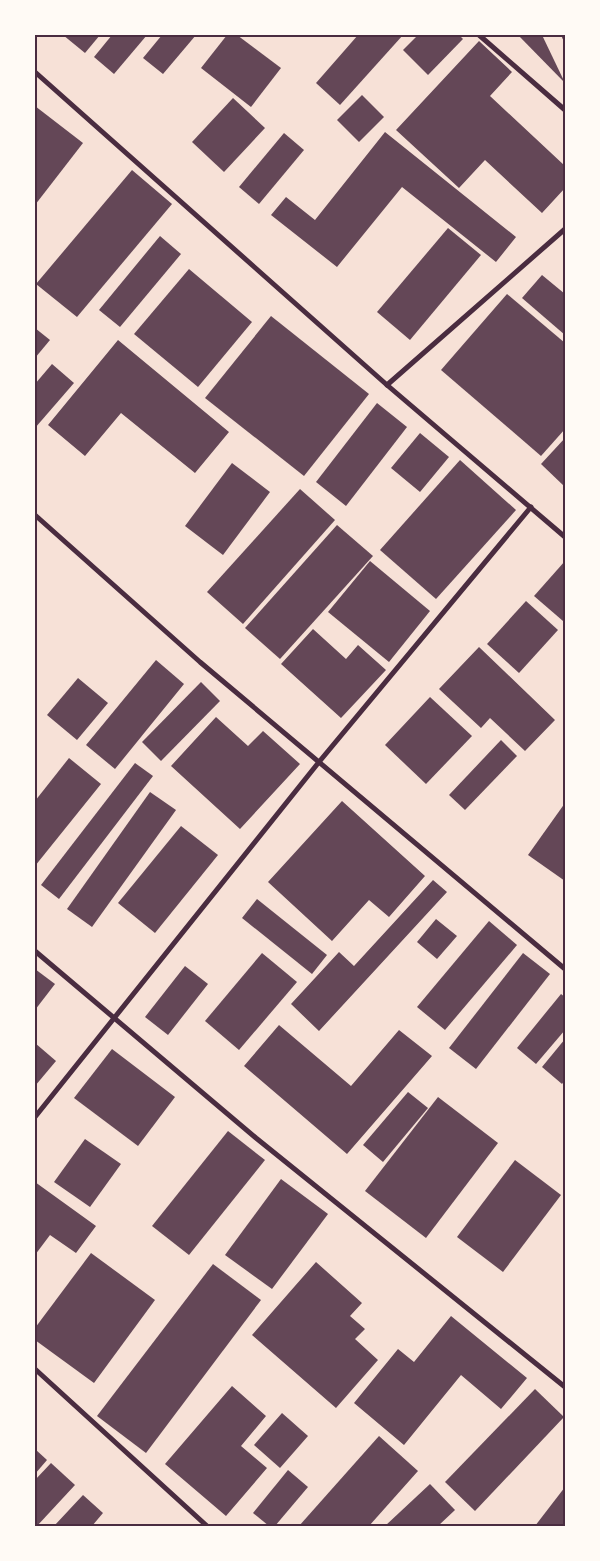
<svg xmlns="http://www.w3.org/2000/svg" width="600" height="1561" font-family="Inter,sans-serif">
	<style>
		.building { fill: #644757 }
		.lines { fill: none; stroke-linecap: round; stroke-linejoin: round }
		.minor { stroke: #4a2c40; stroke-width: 5 }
		.neatline { fill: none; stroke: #4a2c40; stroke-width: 2 }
	</style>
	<rect width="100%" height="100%" fill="#f7e1d7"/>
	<g class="building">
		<path d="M63,35H100L85,53Z"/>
		<path d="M112,35H147L114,74L94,57Z"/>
		<path d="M162,35H196L163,74L143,58Z"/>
		<path d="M227,35H237L281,68L251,107L201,68Z"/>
		<path d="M358,35H403L340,105L316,83Z"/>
		<path d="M418,35H459L463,39L428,75L403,50Z"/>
		<path d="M518,35H542L565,83Z"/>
		<path d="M479,41L512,72L490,96L565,166V188L542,213L485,160L459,188L396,130Z"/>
		<path d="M362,95L384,117L359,142L337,120Z"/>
		<path d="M233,98L265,128L224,172L192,142Z"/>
		<path d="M35,106L83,143L35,205Z"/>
		<path d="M385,132L516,237L496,262L402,187L337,267L271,215L286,197L315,220Z"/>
		<path d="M284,133L304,150L259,204L239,187Z"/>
		<path d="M132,170L172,204L77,317L36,284Z"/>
		<path d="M448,228L481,255L410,340L377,312Z"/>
		<path d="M160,236L181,254L120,327L99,310Z"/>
		<path d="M189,269L252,322L198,387L134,334Z"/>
		<path d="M542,275L565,294V335L522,298Z"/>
		<path d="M507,294L565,343V429L541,456L441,370Z"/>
		<path d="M271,316L369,394L304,476L205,398Z"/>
		<path d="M35,328L50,340L35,358Z"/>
		<path d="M118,340L229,432L195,473L121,413L85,456L48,425Z"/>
		<path d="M52,364L74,383L35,428V384Z"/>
		<path d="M377,403L407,427L346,506L316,482Z"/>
		<path d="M420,433L449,457L420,492L391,468Z"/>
		<path d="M565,438V487L541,464Z"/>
		<path d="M460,460L516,510L436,599L380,550Z"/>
		<path d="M232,463L270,492L223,555L185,526Z"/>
		<path d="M300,489L335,520L243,624L207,592Z"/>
		<path d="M337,525L373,556L280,659L245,628Z"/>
		<path d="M370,561L430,611L389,662L328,612Z"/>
		<path d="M565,561V620L563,621L534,596Z"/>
		<path d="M526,601L558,630L519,673L487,644Z"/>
		<path d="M313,629L346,659L358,645L386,670L341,718L281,664Z"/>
		<path d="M479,647L555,720L525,751L490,718L481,728L439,689Z"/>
		<path d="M156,660L184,684L115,769L86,745Z"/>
		<path d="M78,678L108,703L77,740L47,715Z"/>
		<path d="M201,682L220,701L161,761L142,742Z"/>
		<path d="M430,697L472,736L426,784L385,745Z"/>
		<path d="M216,717L248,746L263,731L300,764L240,829L171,766Z"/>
		<path d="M501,740L517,756L465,810L449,795Z"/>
		<path d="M69,758L101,784L35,866V801Z"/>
		<path d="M135,763L153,776L59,899L41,885Z"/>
		<path d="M150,792L176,810L92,927L67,909Z"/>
		<path d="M342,801L425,876L389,917L369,900L332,941L268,882Z"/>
		<path d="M565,803V881L528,855Z"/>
		<path d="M181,826L218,855L155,933L118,903Z"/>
		<path d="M433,880L447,892L319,1031L291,1004L339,952L354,966Z"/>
		<path d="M257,899L327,955L312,974L242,918Z"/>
		<path d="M436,919L457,936L437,959L417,942Z"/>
		<path d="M489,921L517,945L445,1030L417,1007Z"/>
		<path d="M262,953L297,982L239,1050L205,1021Z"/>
		<path d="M523,953L550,974L476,1069L449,1048Z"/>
		<path d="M185,966L208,984L168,1035L145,1017Z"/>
		<path d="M35,969L55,984L35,1010Z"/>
		<path d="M561,994L565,997V1030L536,1064L517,1048Z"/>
		<path d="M279,1025L351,1086L399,1030L432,1056L347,1154L244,1066Z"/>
		<path d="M565,1039V1080L562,1084L542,1067Z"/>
		<path d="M35,1043L56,1061L35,1086Z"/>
		<path d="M112,1049L175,1097L138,1146L74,1098Z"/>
		<path d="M408,1092L428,1108L383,1162L363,1145Z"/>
		<path d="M438,1097L498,1143L426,1238L365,1191Z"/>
		<path d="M228,1131L265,1160L189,1255L152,1226Z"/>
		<path d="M85,1139L121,1164L90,1207L54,1182Z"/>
		<path d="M515,1160L561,1195L503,1272L457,1237Z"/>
		<path d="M281,1179L328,1214L272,1289L225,1255Z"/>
		<path d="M35,1182L96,1226L76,1253L50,1235L35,1255Z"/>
		<path d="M91,1253L155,1300L94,1383L35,1340V1328Z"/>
		<path d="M316,1262L362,1303L350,1316L365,1329L355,1339L378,1360L336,1408L252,1335Z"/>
		<path d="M213,1264L261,1300L146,1453L97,1416Z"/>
		<path d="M451,1316L527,1378L501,1409L461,1375L404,1445L354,1403L398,1349L414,1362Z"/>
		<path d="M232,1386L266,1416L241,1446L267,1468L226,1516L165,1464Z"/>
		<path d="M535,1389L564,1417L475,1511L445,1482Z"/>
		<path d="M282,1413L308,1436L280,1468L254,1445Z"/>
		<path d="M379,1436L418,1471L369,1526H299Z"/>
		<path d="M35,1449L47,1460L35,1474Z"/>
		<path d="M51,1463L75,1485L37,1526L35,1524V1480Z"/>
		<path d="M288,1470L308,1487L275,1526H269L253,1513Z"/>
		<path d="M430,1484L455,1510L438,1526H385Z"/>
		<path d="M565,1487V1526H535Z"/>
		<path d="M83,1495L103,1513L92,1526H54Z"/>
	</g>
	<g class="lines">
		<g class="minor">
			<path d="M479,35L565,110"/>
			<path d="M564,35L565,38"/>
			<path d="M35,72L387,385L565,537"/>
			<path d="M387,385L565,229"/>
			<path d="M35,515L200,662L565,969"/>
			<path d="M35,951L256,1138L565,1387"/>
			<path d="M35,1117L319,762L531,507"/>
			<path d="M35,1369L207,1526"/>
		</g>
	</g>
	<rect width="600" height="1561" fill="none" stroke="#fffaf5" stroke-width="72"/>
	<rect x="36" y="36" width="528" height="1489" class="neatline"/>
</svg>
